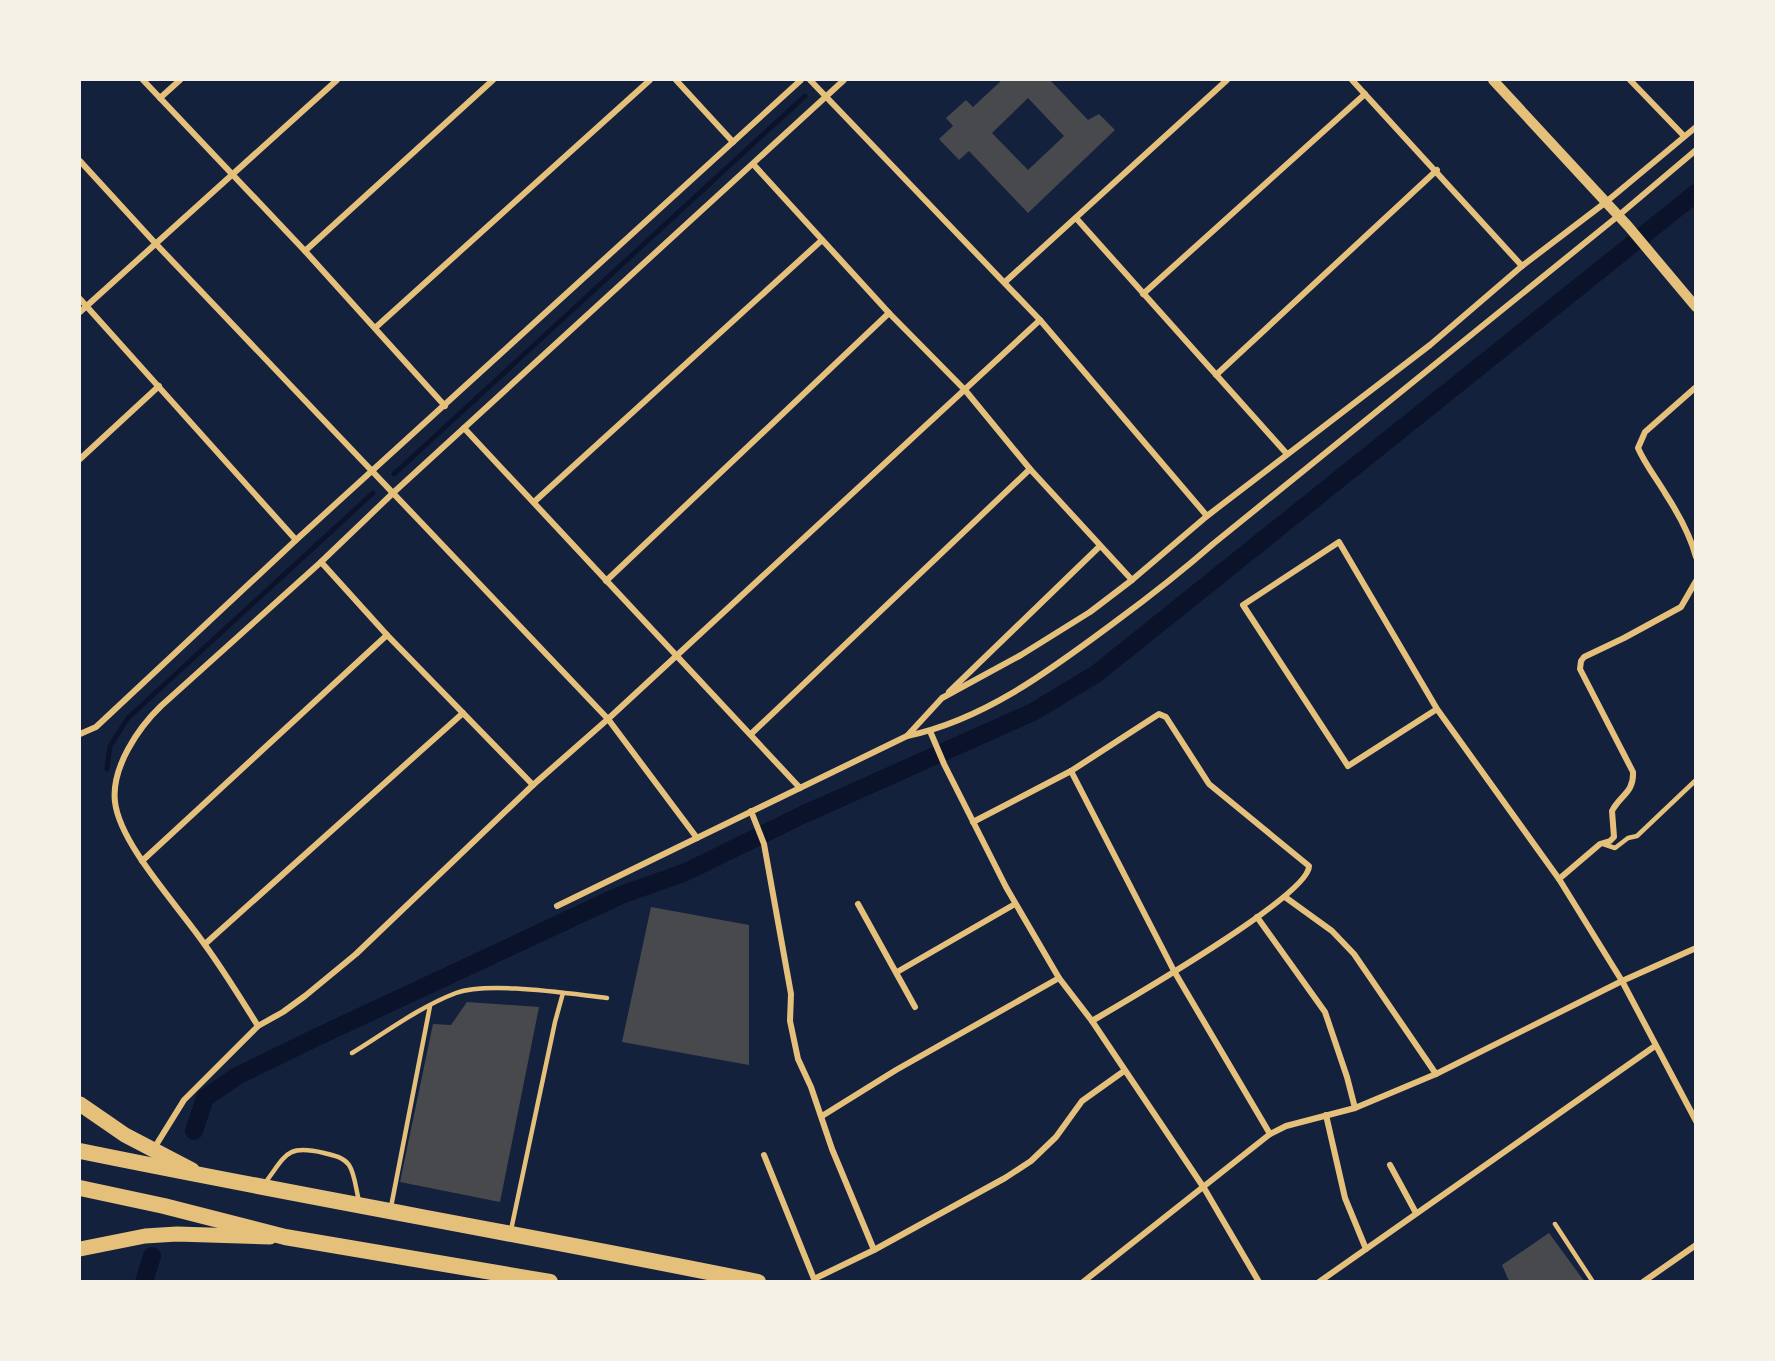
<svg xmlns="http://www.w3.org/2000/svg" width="1775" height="1361" font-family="'DM Sans',sans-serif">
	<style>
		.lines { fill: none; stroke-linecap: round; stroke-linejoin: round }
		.stream { stroke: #0b132b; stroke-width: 5 }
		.canal { stroke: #0b132b; stroke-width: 18 }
		.building { fill: #48494c; fill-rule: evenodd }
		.service { stroke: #e5c07b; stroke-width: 4.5 }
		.minor { stroke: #e5c07b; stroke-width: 6 }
		.tertiary { stroke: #e5c07b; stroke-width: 10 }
		.primary { stroke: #e5c07b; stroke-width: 15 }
		.trunk { stroke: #e5c07b; stroke-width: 16 }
	</style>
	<rect width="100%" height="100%" fill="#14213d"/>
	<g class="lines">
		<g class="stream">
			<path d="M394,474L805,96"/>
			<path d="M107,769L110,746L128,718L373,493"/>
			<path d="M215,1090V1088"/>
		</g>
		<g class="canal">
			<path d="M194,1131L205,1098L237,1076L317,1037L621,895L686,872L800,816L1033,712L1096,674L1696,193"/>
			<path d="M144,1282L152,1256"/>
		</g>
	</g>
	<g class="building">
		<path d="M1002,80H1050L1088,120L1099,114L1115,130L1028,213L969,151L959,160L939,139L953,126L946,118L966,100L973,107ZM1028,98L1064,136L1028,170L992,133Z"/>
		<path d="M651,907L749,925V1065L622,1042Z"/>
		<path d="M467,1002L539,1007L500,1202L400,1182L433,1024L451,1025Z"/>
		<path d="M1549,1233L1584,1281H1509L1502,1265Z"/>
	</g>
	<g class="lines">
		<g class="service">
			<path d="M1603,844L1615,848L1628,838L1637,836L1696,780"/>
			<path d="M352,1053C385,1033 419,1007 456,993C489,981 570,994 607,998"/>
			<path d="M265,1183C286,1155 286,1144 324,1153C333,1155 343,1157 349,1165C355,1174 356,1190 359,1201"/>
			<path d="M391,1207L430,1006"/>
			<path d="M1555,1224L1593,1282"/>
			<path d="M511,1230L555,1022L563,993"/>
		</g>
		<g class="minor">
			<path d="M143,80L305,251L445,406"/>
			<path d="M676,80L733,142"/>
			<path d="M810,80L1040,320L1207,516"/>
			<path d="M1352,80L1522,266"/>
			<path d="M1630,80L1684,136"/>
			<path d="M160,98L180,80"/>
			<path d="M80,161L156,244L608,719L697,838"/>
			<path d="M753,164L889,313L965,390L1030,469L1132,580"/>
			<path d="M1076,218L1287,454"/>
			<path d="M305,251L493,80"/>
			<path d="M1005,282L1227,80"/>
			<path d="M1143,294L1365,94"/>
			<path d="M80,299L296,540"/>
			<path d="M80,312L337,80"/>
			<path d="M375,328L650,80"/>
			<path d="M1216,375L1437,170"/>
			<path d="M1696,387L1645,432L1638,448C1645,464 1656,478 1665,493C1678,513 1690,534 1696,557"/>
			<path d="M464,428L800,788"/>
			<path d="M80,459L159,386"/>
			<path d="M534,502L822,240"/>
			<path d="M321,562L387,635L533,785"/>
			<path d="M606,581L889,313"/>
			<path d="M949,692L1100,546"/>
			<path d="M1437,709L1348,766L1243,605L1339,542L1437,709L1559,879L1622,981L1696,1121"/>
			<path d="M930,731L944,764L1006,887L1059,978L1092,1021L1204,1188L1259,1282"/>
			<path d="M80,734L96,727L296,540L801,80"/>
			<path d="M751,734L1030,469"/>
			<path d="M907,736L942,698L1021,655L1090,612L1132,580L1207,516L1430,345L1522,266L1606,202L1696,127"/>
			<path d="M1071,771L1174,971L1270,1134"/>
			<path d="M751,811L764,844L791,994L790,1021L798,1059L811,1087L832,1149L874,1250"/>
			<path d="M973,822L1071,771L1159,714L1166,717L1209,784L1309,866C1310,895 1124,1002 1092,1021"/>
			<path d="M142,861L387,635"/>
			<path d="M1559,879L1600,844L1610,841L1614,837L1612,811C1620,795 1634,793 1633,772L1580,669L1581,661L1584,657L1624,638L1681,607L1696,581"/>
			<path d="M1285,897L1332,931L1354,954L1436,1074"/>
			<path d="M858,904L915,1007"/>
			<path d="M557,906L907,736C985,720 1053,668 1115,622C1149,597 1181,572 1213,544L1618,216L1696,150"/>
			<path d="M1257,917L1325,1012L1347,1077L1355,1108"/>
			<path d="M205,944L463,713"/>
			<path d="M897,972L1015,904"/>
			<path d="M258,1026C241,999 224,971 205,945C180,908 120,845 115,802C111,768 138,728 161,706L321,562L393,493L844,80"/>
			<path d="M1326,1115L1345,1198L1366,1249"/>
			<path d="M822,1116L896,1070L1059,978"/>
			<path d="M153,1150L184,1100L258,1026L283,1012L305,996L356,954L533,785L608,719L1040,320"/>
			<path d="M764,1155L814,1279"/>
			<path d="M1390,1165L1416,1213"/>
			<path d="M814,1282V1279L874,1250L1005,1178L1031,1161L1056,1137L1082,1101L1124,1071"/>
			<path d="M1083,1282L1270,1134L1286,1126L1355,1108L1436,1074L1622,981L1696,948"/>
			<path d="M1319,1282L1655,1046"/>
			<path d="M1643,1282L1696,1245"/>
		</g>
		<path class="tertiary" d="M1493,80L1628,226L1696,307"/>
		<g class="primary">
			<path d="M80,1104L125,1135L192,1170"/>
			<path d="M80,1249L145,1236L177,1234L270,1237"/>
		</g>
		<g class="trunk">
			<path d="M80,1151C305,1197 532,1236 758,1282"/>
			<path d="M80,1188L164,1206L285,1237L550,1282"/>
		</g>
	</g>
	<rect width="1775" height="1361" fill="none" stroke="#f6f1e7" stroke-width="162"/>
</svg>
